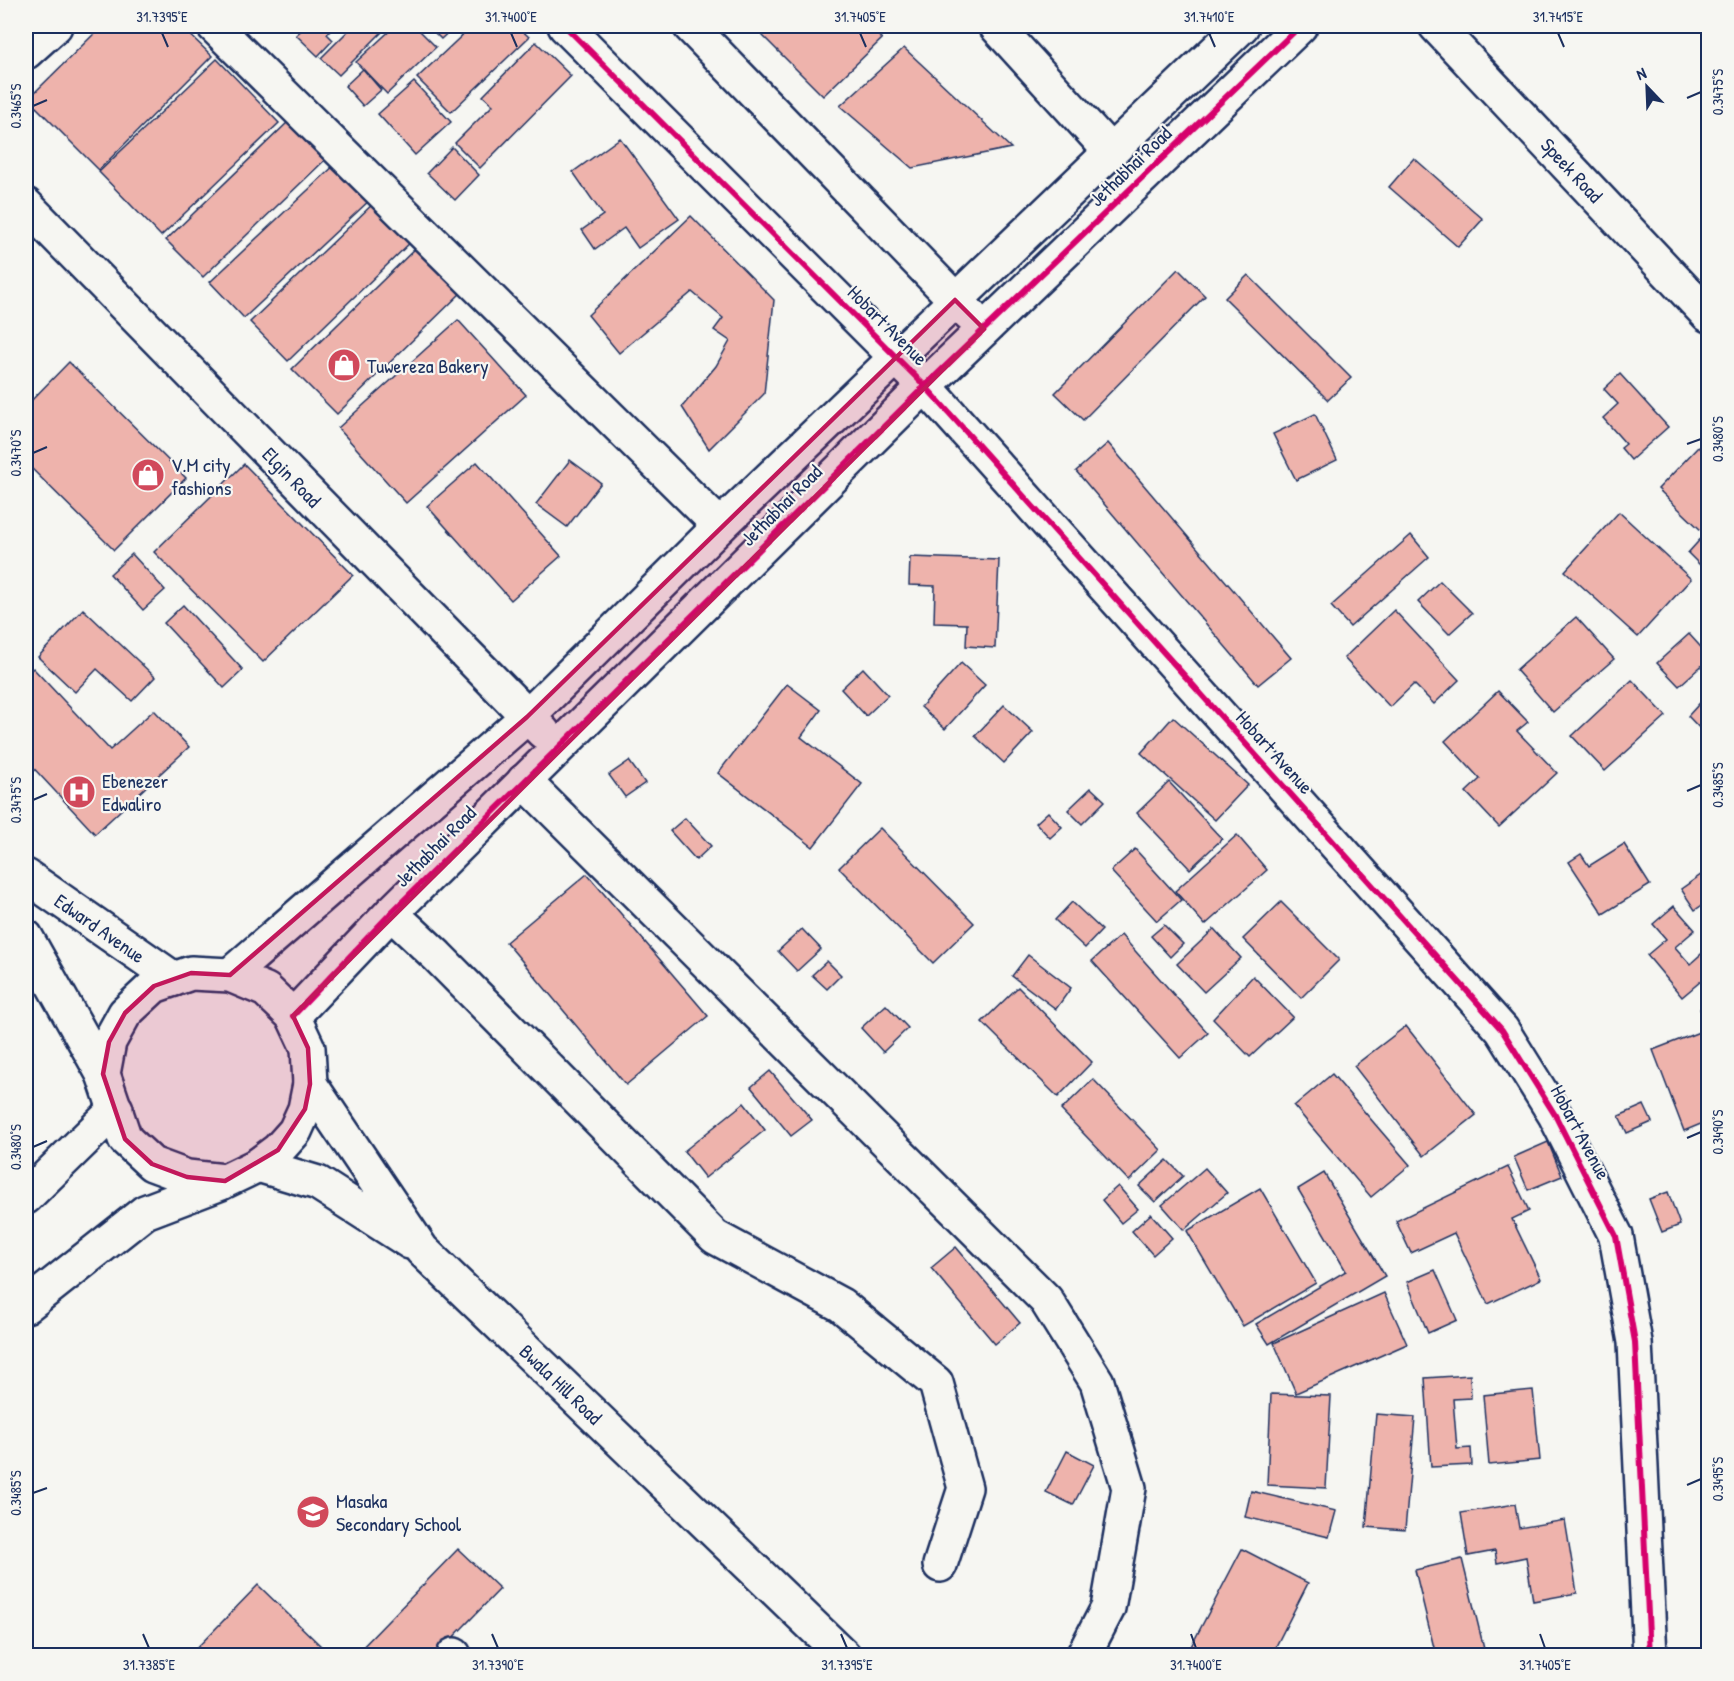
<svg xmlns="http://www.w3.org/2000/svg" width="1734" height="1681" font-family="'Patrick Hand',sans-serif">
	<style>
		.building { fill: #eeb3ac; stroke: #1b2f5e; stroke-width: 1.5 }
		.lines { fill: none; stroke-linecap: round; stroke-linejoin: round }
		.minor-casing { stroke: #1b2f5e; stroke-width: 38 }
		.minor { stroke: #f6f6f2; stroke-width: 33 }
		.cycleway-casing { stroke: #f6f6f2; stroke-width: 10 }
		.cycleway { stroke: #d6006c; stroke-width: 6 }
		.marked { fill: #c2185b; fill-opacity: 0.2; stroke: #c2185b; stroke-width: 4.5; stroke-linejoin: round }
		.ticks { fill: none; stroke: #1b2f5e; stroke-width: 2 }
		.labels { text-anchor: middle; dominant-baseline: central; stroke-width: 4.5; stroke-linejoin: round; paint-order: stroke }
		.street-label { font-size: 20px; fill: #1b2f5e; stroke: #f6f6f2 }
		.poi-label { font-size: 20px; fill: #1b2f5e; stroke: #f6f6f2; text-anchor: start }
		.neatline { fill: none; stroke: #1b2f5e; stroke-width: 2 }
		.ticks-label { font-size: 15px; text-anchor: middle; fill: #1b2f5e }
	</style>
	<rect width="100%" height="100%" fill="#f6f6f2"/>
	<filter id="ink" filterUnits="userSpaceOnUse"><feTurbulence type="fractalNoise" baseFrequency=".0167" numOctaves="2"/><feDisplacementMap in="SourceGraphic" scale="12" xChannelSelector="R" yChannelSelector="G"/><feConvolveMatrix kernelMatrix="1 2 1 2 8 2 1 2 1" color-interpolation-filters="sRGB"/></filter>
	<g filter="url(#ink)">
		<g class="building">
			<path d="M102,26H181L212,56L99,170L28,99Z"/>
			<path d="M306,26H335L327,34L333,40L318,56L296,35Z"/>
			<path d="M353,26H388L339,75L321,58Z"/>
			<path d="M395,26H415L436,47L387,94L356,62Z"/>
			<path d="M428,26H455L441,39Z"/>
			<path d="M472,26H517L529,37L451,112L417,78Z"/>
			<path d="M753,26H868L882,39L823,96Z"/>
			<path d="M536,42L571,76L480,168L455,143L493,105L483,96Z"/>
			<path d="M904,48L1011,148L912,168L840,106Z"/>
			<path d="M217,59L279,123L161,236L99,172Z"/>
			<path d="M363,69L381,90L363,106L345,86Z"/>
			<path d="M414,82L451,122L415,155L378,114Z"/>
			<path d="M290,120L327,158L203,277L166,240Z"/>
			<path d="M620,138L679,219L638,248L624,228L595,249L582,230L603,215L573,172Z"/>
			<path d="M452,147L479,175L455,200L427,173Z"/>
			<path d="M1414,158L1483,219L1458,247L1389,187Z"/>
			<path d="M338,162L372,198L244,318L210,282Z"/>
			<path d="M378,199L415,238L288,361L250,322Z"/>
			<path d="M691,216L774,300L764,394L709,449L682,407L716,366L730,341L714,330L723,318L692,292L619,353L588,315Z"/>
			<path d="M421,243L465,289L337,414L292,369Z"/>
			<path d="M1178,269L1205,296L1083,420L1055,393Z"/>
			<path d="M1248,275L1351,378L1328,400L1225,298Z"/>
			<path d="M458,320L526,395L406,503L338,428Z"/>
			<path d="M69,362L186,478L114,550L26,463V406Z"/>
			<path d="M1620,374L1668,427L1631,460L1621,448L1626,444L1603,418L1618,404L1604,389Z"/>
			<path d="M1315,414L1337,460L1296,480L1273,434Z"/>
			<path d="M1108,443L1291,658L1258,685L1076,471Z"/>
			<path d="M1698,447L1708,456V573L1688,553L1705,534L1658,489Z"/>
			<path d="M570,460L601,483L567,527L536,504Z"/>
			<path d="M477,462L561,556L511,600L427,506Z"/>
			<path d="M244,464L353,575L263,662L154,552Z"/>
			<path d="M1619,512L1691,579L1638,637L1565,571Z"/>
			<path d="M1411,535L1429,557L1350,627L1331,606Z"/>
			<path d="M132,554L165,590L143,610L110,574Z"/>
			<path d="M910,557L999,560L995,648L966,646L967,624L934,623L935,586L909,585Z"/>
			<path d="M1440,581L1472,613L1449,634L1418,602Z"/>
			<path d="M183,605L243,670L224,688L164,623Z"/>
			<path d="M83,609L155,677L132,701L97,669L75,692L38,657Z"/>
			<path d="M1394,610L1459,680L1434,704L1414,684L1390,707L1344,658Z"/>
			<path d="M1576,617L1614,659L1553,712L1516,670Z"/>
			<path d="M1689,634L1708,655V660L1679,686L1657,663Z"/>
			<path d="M961,663L985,685L945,729L921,707Z"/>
			<path d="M33,668L110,750L154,710L189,747L95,834L26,760V675Z"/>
			<path d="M863,668L888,695L866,716L841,689Z"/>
			<path d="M1632,680L1666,716L1605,771L1572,736Z"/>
			<path d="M787,684L821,710L801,737L862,784L813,847L718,773Z"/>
			<path d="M1498,691L1528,722L1517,731L1557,773L1499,827L1466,792L1480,779L1445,741Z"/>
			<path d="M1708,694V737L1688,716Z"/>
			<path d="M1004,705L1033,732L1004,763L975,736Z"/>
			<path d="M1173,717L1248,785L1215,820L1141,753Z"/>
			<path d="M629,761L645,783L625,797L609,775Z"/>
			<path d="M1169,782L1222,839L1190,869L1137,813Z"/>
			<path d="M1091,788L1105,801L1082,824L1068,810Z"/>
			<path d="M1048,812L1062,827L1050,838L1036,823Z"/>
			<path d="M685,818L711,846L696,860L670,831Z"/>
			<path d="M880,828L974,923L933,963L839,868Z"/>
			<path d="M1237,835L1267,870L1205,925L1175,891Z"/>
			<path d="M1624,844L1650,885L1603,914L1569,862L1581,854L1589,866Z"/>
			<path d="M1135,849L1181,900L1157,921L1111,871Z"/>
			<path d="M1708,870V901L1695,910L1681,889Z"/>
			<path d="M587,874L708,1016L626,1085L506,942Z"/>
			<path d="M1072,902L1102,930L1085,948L1055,920Z"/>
			<path d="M1281,902L1339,960L1301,998L1243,939Z"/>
			<path d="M1674,906L1695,930L1675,947L1690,964L1708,948V977L1707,976L1682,997L1647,955L1666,939L1653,924Z"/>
			<path d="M1164,925L1183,944L1170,957L1151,936Z"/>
			<path d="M802,929L821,949L797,971L778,951Z"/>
			<path d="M1214,929L1241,958L1204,992L1177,964Z"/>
			<path d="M1121,935L1208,1033L1180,1058L1092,961Z"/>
			<path d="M1028,955L1071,988L1056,1009L1012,976Z"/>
			<path d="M827,961L841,975L827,989L812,975Z"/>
			<path d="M1253,976L1293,1017L1250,1057L1213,1019Z"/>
			<path d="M1018,987L1092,1062L1058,1097L982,1022Z"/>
			<path d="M886,1005L908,1028L883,1052L861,1028Z"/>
			<path d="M1708,1006V1121L1684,1131L1653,1050L1707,1029L1700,1009Z"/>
			<path d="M1406,1026L1476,1115L1424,1156L1354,1066Z"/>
			<path d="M770,1071L812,1120L791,1136L751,1087Z"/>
			<path d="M1332,1074L1410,1165L1371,1197L1294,1106Z"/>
			<path d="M1093,1079L1161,1150L1129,1181L1061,1110Z"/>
			<path d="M744,1103L765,1130L705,1178L684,1151Z"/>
			<path d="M1644,1105L1652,1122L1627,1133L1619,1116Z"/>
			<path d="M1548,1142L1562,1176L1528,1190L1514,1157Z"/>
			<path d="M1167,1160L1183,1176L1155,1202L1139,1186Z"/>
			<path d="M1508,1167L1529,1211L1512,1219L1541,1279L1488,1304L1454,1233L1411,1253L1396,1221Z"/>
			<path d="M1205,1168L1227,1193L1184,1230L1162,1205Z"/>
			<path d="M1324,1173L1385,1276L1269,1344L1256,1324L1346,1271L1298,1189Z"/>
			<path d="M1118,1186L1138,1209L1121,1223L1102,1200Z"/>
			<path d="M1260,1188L1316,1283L1243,1326L1187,1231Z"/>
			<path d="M1668,1192L1680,1225L1662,1232L1649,1199Z"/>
			<path d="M1151,1214L1172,1238L1153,1255L1132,1231Z"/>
			<path d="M956,1247L1020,1323L995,1344L931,1268Z"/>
			<path d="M1435,1270L1457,1320L1428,1333L1407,1282Z"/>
			<path d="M1384,1293L1407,1344L1296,1393L1274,1343Z"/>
			<path d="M1470,1375L1471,1398L1453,1399L1457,1449L1471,1448L1472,1465L1431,1467L1425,1378Z"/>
			<path d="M1533,1390L1540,1460L1489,1465L1483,1395Z"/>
			<path d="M1271,1394L1331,1396L1326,1488L1267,1485Z"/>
			<path d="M1376,1414L1415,1417L1405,1530L1366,1527Z"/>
			<path d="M1067,1451L1094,1465L1073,1505L1046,1492Z"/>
			<path d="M1251,1491L1336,1511L1329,1537L1245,1517Z"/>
			<path d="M1515,1504L1519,1528L1565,1520L1577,1593L1533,1601L1526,1557L1497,1563L1495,1551L1468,1556L1461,1513Z"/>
			<path d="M458,1549L500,1589L435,1656H354Z"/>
			<path d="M1242,1549L1308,1583L1271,1656H1186Z"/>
			<path d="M1462,1559L1485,1653L1473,1656H1436L1415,1570Z"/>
			<path d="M258,1585L324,1649L317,1656H189Z"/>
		</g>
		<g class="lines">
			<g class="minor-casing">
				<g id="minor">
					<path d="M214,26L720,526"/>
					<path d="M565,26L925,386L1502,1030L1555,1115L1616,1236L1635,1342L1650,1656"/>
					<path d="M690,26L970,315"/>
					<path d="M996,26L1110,151"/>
					<path d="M1436,26L1708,315"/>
					<path d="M26,52L55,26"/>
					<path d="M26,205L543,732"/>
					<path d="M524,781L1046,1300L1097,1382L1129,1488L1108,1608L1083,1656"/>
					<path d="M26,876L174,979"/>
					<path d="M391,913L437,956L715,1237L841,1305L936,1383L965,1488L940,1565"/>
					<path d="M26,937L103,1074"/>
					<path d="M191,973L230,975L266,990L293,1016L308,1048L310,1084L305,1109L295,1131L278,1150L258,1165L225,1181L187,1177L152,1164L125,1139L103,1074L109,1042L125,1013L154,986Z"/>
					<path d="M230,975L527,717L720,526L1242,26"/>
					<path d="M293,1016L391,913L925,386L1300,26"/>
					<path d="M310,1084L422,1250L844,1656"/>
					<path d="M258,1165L318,1183L410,1242"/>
					<path d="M26,1197L116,1109"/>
					<path d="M26,1306L145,1212L221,1183"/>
					<path d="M454,1655V1656"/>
				</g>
			</g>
			<use href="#minor" class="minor"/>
			<g class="cycleway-casing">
				<g id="cycleway">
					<path d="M565,26L925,386L1502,1030L1555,1115L1616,1236L1635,1342L1650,1656"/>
					<path d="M293,1016L391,913L925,386L1300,26"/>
				</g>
			</g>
			<use href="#cycleway" class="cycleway"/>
		</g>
	</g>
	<path class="marked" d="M955,300L984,329L293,1016L308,1048L310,1084L305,1109L278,1150L225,1181L187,1177L152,1164L125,1139L103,1074L109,1042L125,1013L154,986L191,973L230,975L527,717Z"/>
	<path class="ticks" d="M162,33L168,47M511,33L517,47M860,33L866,47M1209,33L1215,47M1558,33L1564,47M1687,98L1701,92M33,106L47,100M1687,444L1701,439M33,453L47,447M1687,791L1701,785M33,800L47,794M1687,1138L1701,1132M33,1147L47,1141M1687,1485L1701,1479M33,1493L47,1488M143,1634L149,1648M492,1634L498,1648M841,1634L847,1648M1191,1634L1196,1648M1540,1634L1545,1648"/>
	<defs>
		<g id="shop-disc" transform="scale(1.725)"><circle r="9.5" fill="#d1495b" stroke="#f6f6f2"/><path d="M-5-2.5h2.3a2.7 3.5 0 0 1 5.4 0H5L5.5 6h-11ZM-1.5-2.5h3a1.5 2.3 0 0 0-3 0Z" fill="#fff"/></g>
		<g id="hospital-disc" transform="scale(1.725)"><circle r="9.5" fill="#d1495b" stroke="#f6f6f2"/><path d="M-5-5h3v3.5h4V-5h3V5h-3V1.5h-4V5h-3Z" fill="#fff"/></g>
		<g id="school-disc" transform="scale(1.725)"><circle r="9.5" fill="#d1495b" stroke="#f6f6f2"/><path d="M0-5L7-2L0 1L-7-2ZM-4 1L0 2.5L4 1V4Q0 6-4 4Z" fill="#fff"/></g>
	</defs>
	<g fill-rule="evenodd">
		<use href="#shop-disc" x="344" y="365"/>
		<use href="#shop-disc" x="148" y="475"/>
		<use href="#hospital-disc" x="79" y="792"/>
		<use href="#school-disc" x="313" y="1512"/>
	</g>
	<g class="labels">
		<g class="street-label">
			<text transform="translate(1130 166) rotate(-44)">Jethabhai Road</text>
			<text transform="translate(1572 170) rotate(47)">Speek Road</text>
			<text transform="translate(888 325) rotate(45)">Hobart Avenue</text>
			<text transform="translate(292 477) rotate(46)">Elgin Road</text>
			<text transform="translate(781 505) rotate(-45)">Jethabhai Road</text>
			<text transform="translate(1275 752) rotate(48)">Hobart Avenue</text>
			<text transform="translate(435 846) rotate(-45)">Jethabhai Road</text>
			<text transform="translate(100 928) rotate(35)">Edward Avenue</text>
			<text transform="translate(1581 1132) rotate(62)">Hobart Avenue</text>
			<text transform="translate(561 1384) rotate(44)">Bwala Hill Road</text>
		</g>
		<g class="poi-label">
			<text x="367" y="365">Tuwereza Bakery</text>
			<text x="171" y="464">V.M city<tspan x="171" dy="23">fashions</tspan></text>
			<text x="102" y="780">Ebenezer<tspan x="102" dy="23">Edwaliro</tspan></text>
			<text x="336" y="1500">Masaka<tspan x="336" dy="23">Secondary School</tspan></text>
		</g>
	</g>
	<rect width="1734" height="1681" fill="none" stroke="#f6f6f2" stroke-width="66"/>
	<g transform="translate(1647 87) rotate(337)" stroke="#f6f6f2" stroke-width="4.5" paint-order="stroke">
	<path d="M0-4.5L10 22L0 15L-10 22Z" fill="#1b2f5e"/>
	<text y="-9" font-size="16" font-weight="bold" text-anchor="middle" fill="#1b2f5e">N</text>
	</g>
	<rect x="33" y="33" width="1668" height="1615" class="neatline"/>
	<g class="ticks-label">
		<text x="162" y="22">31.7395°E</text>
		<text x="511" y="22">31.7400°E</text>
		<text x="860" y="22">31.7405°E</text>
		<text x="1209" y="22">31.7410°E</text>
		<text x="1558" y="22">31.7415°E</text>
		<text transform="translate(1718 92) rotate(-90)" y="5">0.3475°S</text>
		<text transform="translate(16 106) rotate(-90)" y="5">0.3465°S</text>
		<text transform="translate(1718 439) rotate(-90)" y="5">0.3480°S</text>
		<text transform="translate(16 453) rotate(-90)" y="5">0.3470°S</text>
		<text transform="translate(1718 785) rotate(-90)" y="5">0.3485°S</text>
		<text transform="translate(16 800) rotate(-90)" y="5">0.3475°S</text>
		<text transform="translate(1718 1132) rotate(-90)" y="5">0.3490°S</text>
		<text transform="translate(16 1147) rotate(-90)" y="5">0.3480°S</text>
		<text transform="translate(1718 1479) rotate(-90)" y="5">0.3495°S</text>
		<text transform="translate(16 1493) rotate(-90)" y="5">0.3485°S</text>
		<text x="149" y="1670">31.7385°E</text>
		<text x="498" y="1670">31.7390°E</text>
		<text x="847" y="1670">31.7395°E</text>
		<text x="1196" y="1670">31.7400°E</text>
		<text x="1545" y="1670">31.7405°E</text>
	</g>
</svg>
